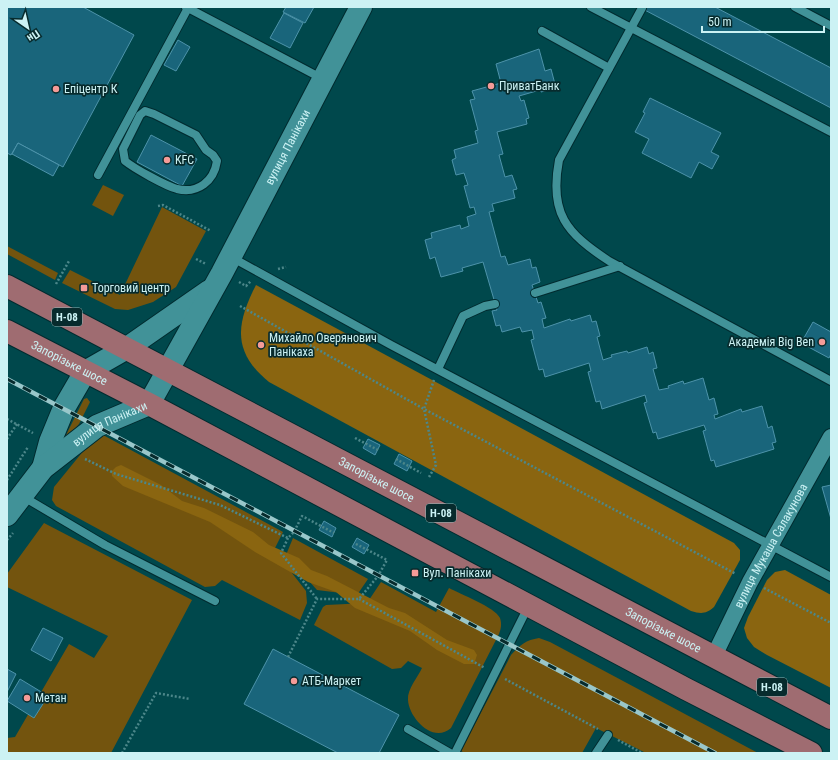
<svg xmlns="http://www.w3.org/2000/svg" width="838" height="760" font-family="'Roboto Condensed',sans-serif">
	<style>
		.green { fill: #73540e }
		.forest { fill: #8a6510 }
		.building { fill: #19657b; stroke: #4d93aa }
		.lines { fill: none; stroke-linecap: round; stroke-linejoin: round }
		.lane-casing { stroke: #002b2f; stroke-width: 10 }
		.street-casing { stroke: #002b2f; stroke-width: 18 }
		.secondary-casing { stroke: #002b2f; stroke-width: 24 }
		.primary-casing { stroke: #002b2f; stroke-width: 24 }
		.path { stroke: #4c878a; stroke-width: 2.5; stroke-dasharray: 2 2; stroke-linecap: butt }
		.lane { stroke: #419298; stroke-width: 8 }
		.street { stroke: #419298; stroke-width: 16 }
		.secondary { stroke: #419298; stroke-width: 22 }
		.primary { stroke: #9f6c71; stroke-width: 22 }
		.rail-casing { stroke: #99c7ca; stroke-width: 4.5 }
		.rail { stroke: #072b2d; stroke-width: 3; stroke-dasharray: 9; stroke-linecap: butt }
		.poi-dot { fill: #f59b98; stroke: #072b2d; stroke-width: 1.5 }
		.labels { text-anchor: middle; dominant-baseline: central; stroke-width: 3.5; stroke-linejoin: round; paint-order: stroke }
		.shield { fill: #072b2d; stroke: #91b6b8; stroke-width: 1 }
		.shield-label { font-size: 11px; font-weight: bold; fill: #ccf2f4 }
		.poi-label { font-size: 12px; fill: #ccf2f4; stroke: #072b2d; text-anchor: start }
		.street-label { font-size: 12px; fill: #ccf2f4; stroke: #072b2d }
	</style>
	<rect width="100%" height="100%" fill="#00484c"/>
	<g class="green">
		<path d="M103,185L124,195L113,216L92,205Z"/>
		<path d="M162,207L206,231L176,287L153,302L128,310L115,309L62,283L70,270L120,295Z"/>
		<path d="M7,246L58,273L55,280L7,254Z"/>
		<path d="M87,398L90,402L79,424L65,440L64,439L84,399Z"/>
		<path d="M103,435L283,532L274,550L306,591L307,603L300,620L222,580L215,586L205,587L56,506L52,500L54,487L89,444Z"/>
		<path d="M44,523L192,600L111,753H7V738L15,737L69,644L94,658L108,636L7,587V574Z"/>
		<path d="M293,538L368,579L357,595L317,590L286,555Z"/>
		<path d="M381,582L436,612L449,588C460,594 495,607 500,618C502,624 501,629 499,634L451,728C433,744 409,718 408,700C407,689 418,677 422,668L408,661L401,668L392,669L314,625L323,607L326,605L367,603Z"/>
		<path d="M539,638L550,642L758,753H646L596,728L582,753H465L461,751L511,655C520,645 526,640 539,638Z"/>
	</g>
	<g class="forest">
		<path d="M256,285L734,543L740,550V560L714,607C706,614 701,614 691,611L269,382C232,352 236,324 256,285Z"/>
		<path d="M121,465L161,485L182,501L204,508L253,532L269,545L299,558L311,570L327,576L389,608L405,613L447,640L474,650L477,655L474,664H464L437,650L410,631L355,608L336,592L308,582L255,552L210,522L123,486L112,476V471L116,467Z"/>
		<path d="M785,570L831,595V688L767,655L754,647L747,638L744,628L748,617L767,580L775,572Z"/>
	</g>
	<g class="building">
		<path d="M7,7H83L134,35L63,167L18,143L11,155L7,153Z"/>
		<path d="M286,7H314L305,23L283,12Z"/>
		<path d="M639,7H715L831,68V108Z"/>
		<path d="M284,13L303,23L290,48L270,38Z"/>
		<path d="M178,40L190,47L176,71L164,65Z"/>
		<path d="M539,49L545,71L551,69L556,88L541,92L540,90L519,96L521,101L524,100L529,118L526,119L527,124L497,132L503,154L499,155L505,177L512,175L517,189L513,190L515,198L492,204L494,211L489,212L501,257L505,256L508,265L530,259L532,268L536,267L540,282L532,285L538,303L541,302L546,318L542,319L544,328L570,319L571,321L590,315L592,322L596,321L600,336L597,337L603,360L612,357L611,355L627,351L628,353L647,347L649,354L653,352L657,368L653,369L659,390L669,388L668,386L683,381L684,384L703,378L709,400L714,398L718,414L714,415L715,419L741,409L742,412L762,406L768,428L772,426L776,442L772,443L774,449L716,467L714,460L711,461L703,431L706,430L704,425L658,439L656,432L653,433L644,403L647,402L645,395L602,409L600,401L596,402L588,372L591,371L589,363L545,377L543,369L539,370L531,340L534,339L532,330L522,332L520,327L502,332L500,325L496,326L492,311L497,310L483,262L462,268L463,271L441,277L435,257L430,259L425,240L432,238L431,233L460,225L461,229L469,226L467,217L476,214L474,207L470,208L464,186L468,185L464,173L456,175L452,160L456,158L454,150L478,143L475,131L478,130L470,100L475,99L472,91L501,83L496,64Z"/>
		<path d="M650,98L721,133L711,152L719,156L712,169L699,162L691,178L642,153L649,139L635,132L645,113L643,112Z"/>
		<path d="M151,135L197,159L182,186L137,162Z"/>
		<path d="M18,143L59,165L53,176L12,154Z"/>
		<path d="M813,322L831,332V354L829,358L801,343Z"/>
		<path d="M368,439L380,445L375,455L363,448Z"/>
		<path d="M399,454L412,461L407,471L394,464Z"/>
		<path d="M831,485V519L822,487Z"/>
		<path d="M324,521L336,528L332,537L319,530Z"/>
		<path d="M357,538L369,545L364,554L352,547Z"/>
		<path d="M43,628L63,638L51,661L31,650Z"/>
		<path d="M273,649L399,715L379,753H338L244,704Z"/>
		<path d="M7,669L16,674L7,692Z"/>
		<path d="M20,679L48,696L34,718L7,701Z"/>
	</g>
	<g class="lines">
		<g class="lane-casing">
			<g id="lane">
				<path d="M186,7L323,79"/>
				<path d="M591,7L831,132"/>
				<path d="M795,7L831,26"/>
				<path d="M642,8L559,160C549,213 566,233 609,261L831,381"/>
				<path d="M542,31L609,68"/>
				<path d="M145,111L154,114L196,135L206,150L213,155L217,161C214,181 198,194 177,189C166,186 135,169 125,161L123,149L140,115Z"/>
				<path d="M98,175L188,8"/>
				<path d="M231,257L391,345L831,577"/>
				<path d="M535,293L620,266"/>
				<path d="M438,369L463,316L485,306L495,304"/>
				<path d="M22,496L105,545L215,601"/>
				<path d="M408,729L450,753"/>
				<path d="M455,753L528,607"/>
				<path d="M596,753L608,735"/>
			</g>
		</g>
		<g class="street-casing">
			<g id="street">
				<path id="s1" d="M714,656L750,582L831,437"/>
			</g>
		</g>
		<g class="secondary-casing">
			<g id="secondary">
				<path d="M43,468L50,442L64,408L85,372L127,348L209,291"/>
				<path id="s2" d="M7,515L43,468L97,426L149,404L222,273L361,7"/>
			</g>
		</g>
		<g class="primary-casing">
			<g id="primary">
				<path id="s3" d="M7,286L831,718"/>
				<path id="s4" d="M7,331L149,404L686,689L811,753"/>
			</g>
		</g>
		<g class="path">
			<path d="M158,206L163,205L211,231"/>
			<path d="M196,259L206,264"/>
			<path d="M278,269L286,267"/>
			<path d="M239,282L246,286L251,281"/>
			<path d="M56,284L69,261"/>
			<path d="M240,306L424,409L736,574"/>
			<path d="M7,419L33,433"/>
			<path d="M355,438L378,450"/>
			<path d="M7,439L17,424"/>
			<path d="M85,459L116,474L220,505L288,538L294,532L302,516L334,533"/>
			<path d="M396,459L421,473"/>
			<path d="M429,477L436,465L424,409L434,380"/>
			<path d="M7,480L28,447"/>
			<path d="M288,538L281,553L317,599"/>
			<path d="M7,540L13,533"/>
			<path d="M764,588L831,623"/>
			<path d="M359,599L485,668"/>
			<path d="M288,657L317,599H359L378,576L387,560L354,543"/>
			<path d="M505,679L598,729"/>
			<path d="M618,740L642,753"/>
			<path d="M122,753L156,693L190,699"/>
		</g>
		<use href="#lane" class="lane"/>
		<use href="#street" class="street"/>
		<use href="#secondary" class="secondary"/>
		<use href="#primary" class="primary"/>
		<g class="rail-casing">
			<path id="rail" d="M7,379L715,753"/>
		</g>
		<use href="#rail" class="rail"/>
	</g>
	<g class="poi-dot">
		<circle cx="491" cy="86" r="4"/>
		<circle cx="56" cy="89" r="4"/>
		<circle cx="167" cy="160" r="4"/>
		<rect x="80" y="284" width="8" height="8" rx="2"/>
		<circle cx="822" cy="342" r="4"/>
		<circle cx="261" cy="345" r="4"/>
		<rect x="411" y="569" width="8" height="8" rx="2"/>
		<circle cx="294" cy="681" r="4"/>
		<circle cx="27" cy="698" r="4"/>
	</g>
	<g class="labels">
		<g class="shield">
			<rect x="52" y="308" width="30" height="18" rx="3"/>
			<rect x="426" y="504" width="30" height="18" rx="3"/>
			<rect x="757" y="678" width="30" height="18" rx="3"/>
		</g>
		<g class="shield-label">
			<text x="67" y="317">Н-08</text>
			<text x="441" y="513">Н-08</text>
			<text x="772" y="687">Н-08</text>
		</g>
		<g class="poi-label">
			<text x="499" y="86">ПриватБанк</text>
			<text x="64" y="89">Епіцентр К</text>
			<text x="175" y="160">KFC</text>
			<text x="92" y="288">Торговий центр</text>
			<text x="269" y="338">Михайло Оверянович<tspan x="269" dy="14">Панікаха</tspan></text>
			<text x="814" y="342" text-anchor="end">Академія Big Ben</text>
			<text x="423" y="573">Вул. Панікахи</text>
			<text x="302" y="681">АТБ-Маркет</text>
			<text x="35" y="698">Метан</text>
		</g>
		<g class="street-label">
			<text stroke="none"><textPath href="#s2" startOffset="476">вулиця Панікахи</textPath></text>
			<text stroke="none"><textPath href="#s4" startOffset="70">Запорізьке шосе</textPath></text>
			<text stroke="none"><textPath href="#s2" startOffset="140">вулиця Панікахи</textPath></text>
			<text stroke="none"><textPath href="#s3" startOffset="417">Запорізьке шосе</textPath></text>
			<text stroke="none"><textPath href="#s1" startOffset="124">вулиця Мукаша Салакунова</textPath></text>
			<text stroke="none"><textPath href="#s3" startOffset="741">Запорізьке шосе</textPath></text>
		</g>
	</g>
	<rect width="838" height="760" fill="none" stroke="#ccf2f4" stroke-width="16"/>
	<g transform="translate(28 28) rotate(146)" stroke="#072b2d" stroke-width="3" paint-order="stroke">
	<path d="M0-3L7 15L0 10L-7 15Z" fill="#ccf2f4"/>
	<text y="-6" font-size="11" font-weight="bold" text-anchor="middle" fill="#ccf2f4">Пн</text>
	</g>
	<path d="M702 26v6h122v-6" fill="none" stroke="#ccf2f4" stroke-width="2"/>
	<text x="708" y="26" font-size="12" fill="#ccf2f4" stroke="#072b2d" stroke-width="3" paint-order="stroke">50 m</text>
</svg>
